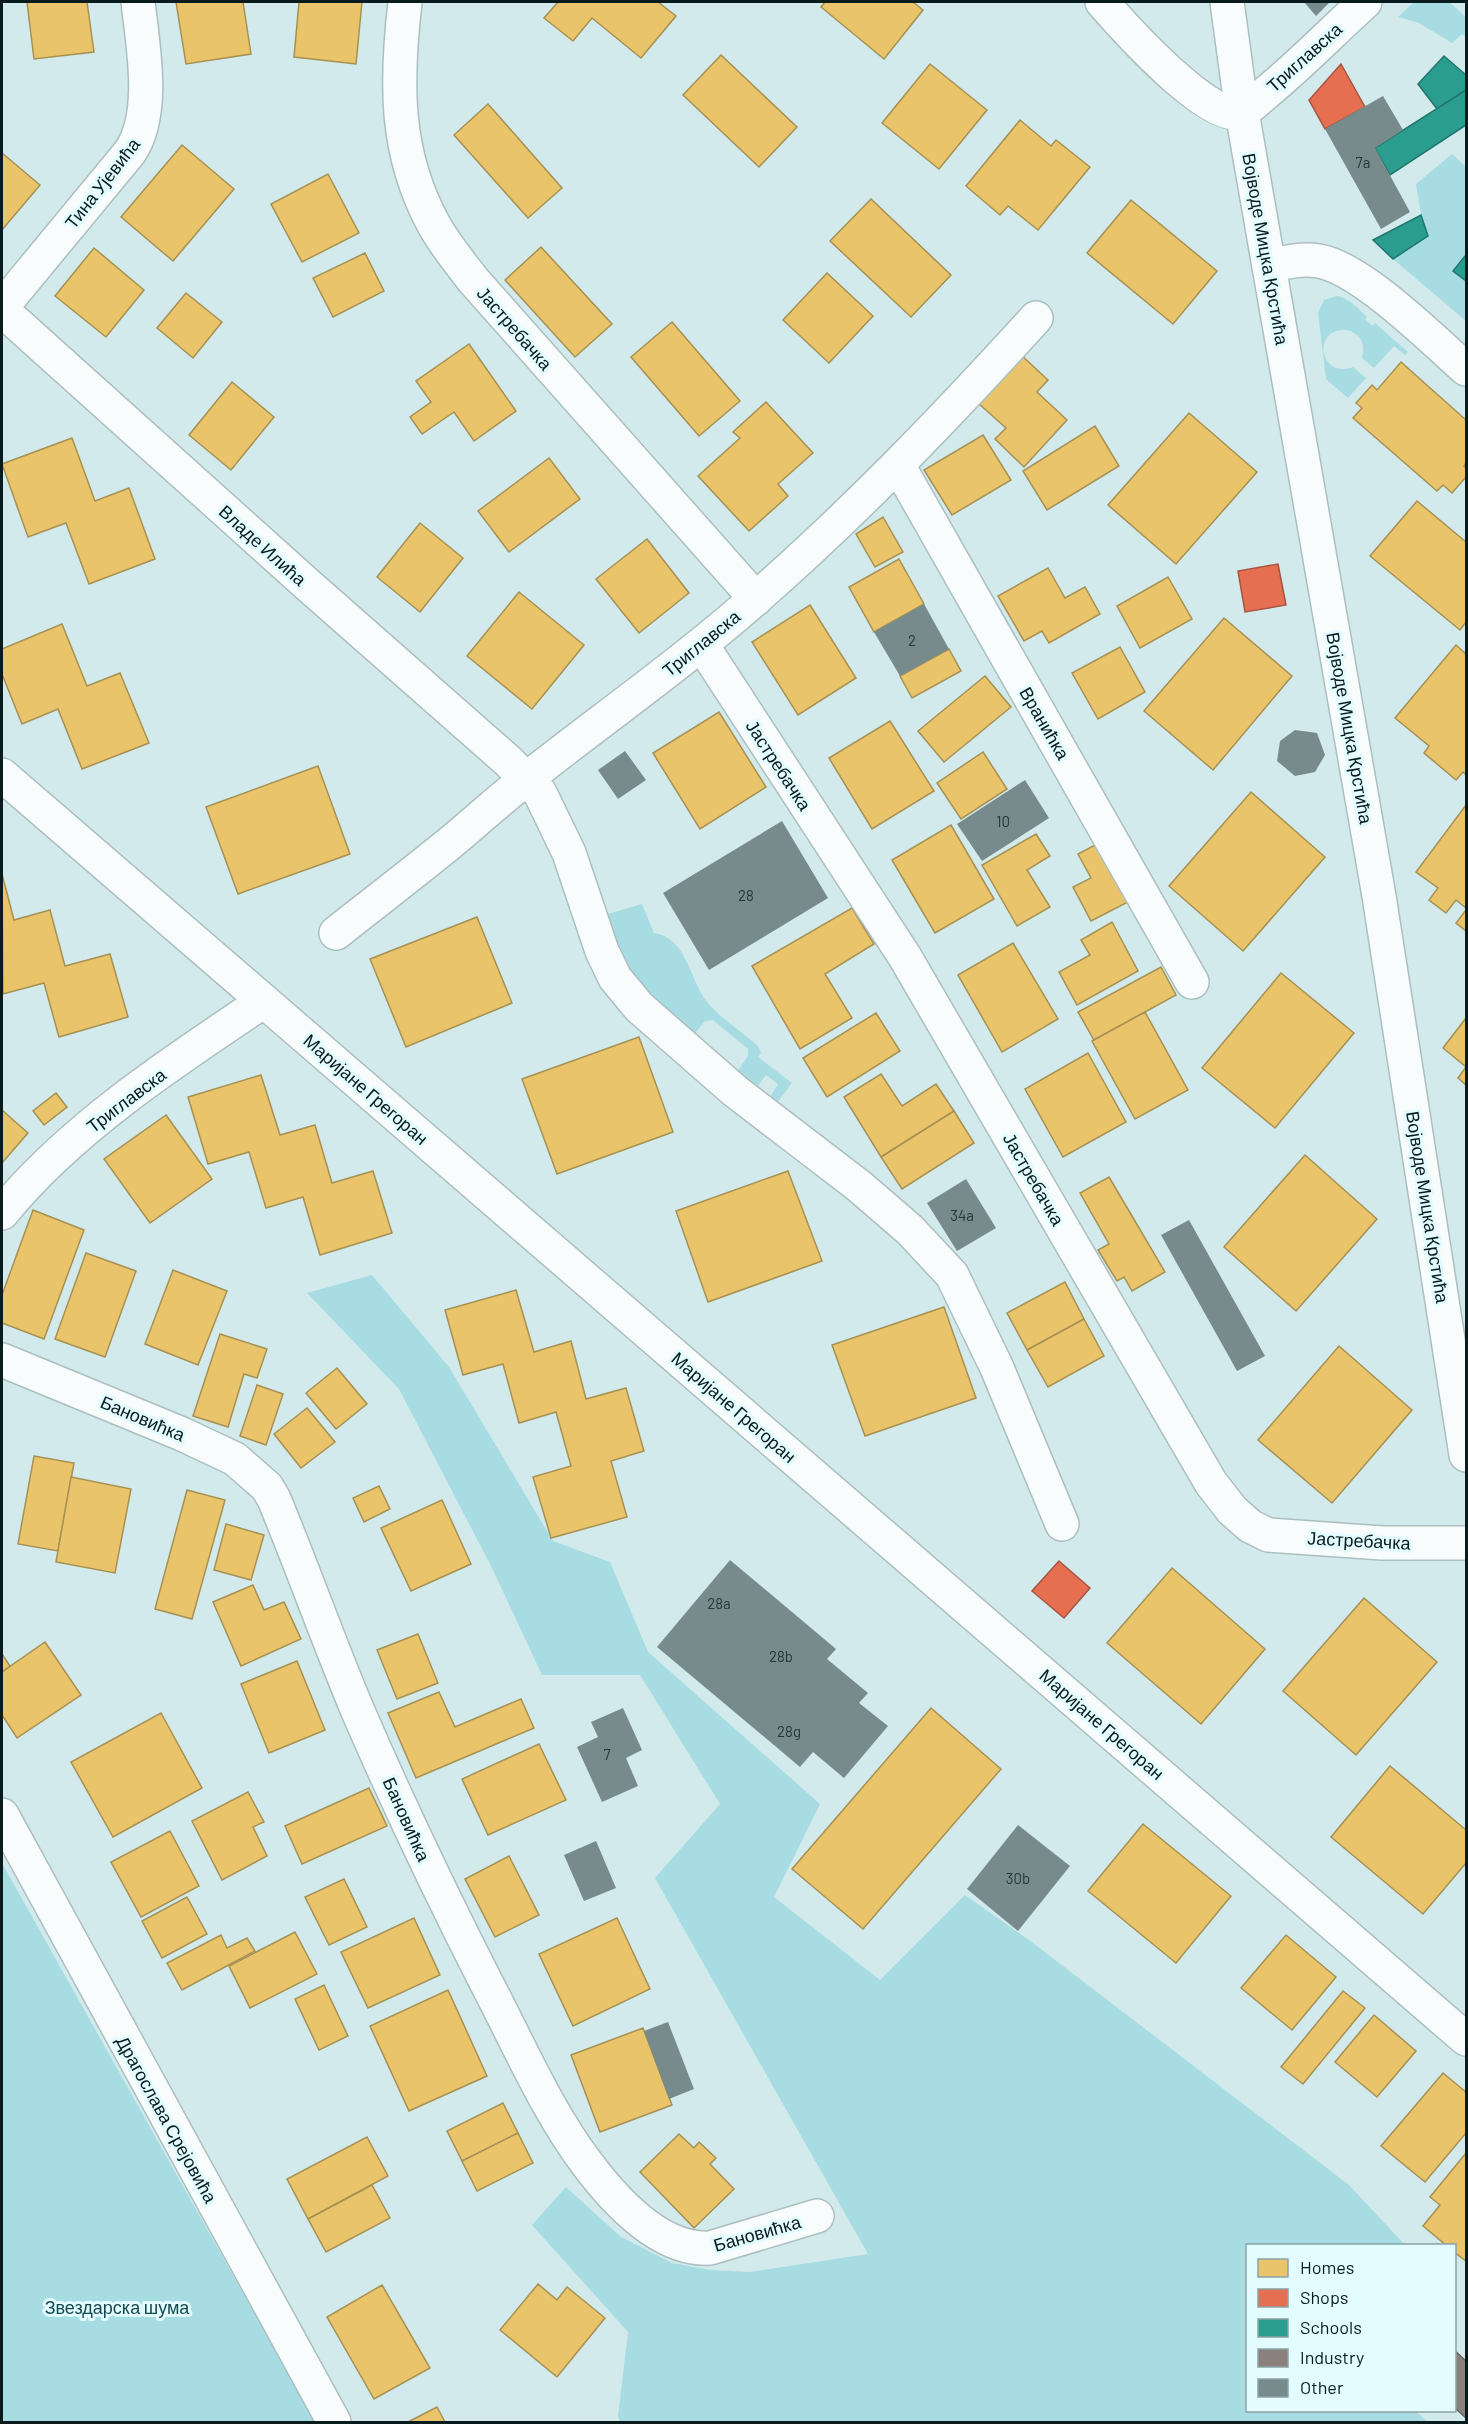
<svg xmlns="http://www.w3.org/2000/svg" width="1468" height="2424" font-family="Barlow,sans-serif">
	<style>
		.green { fill: #a7dce2 }
		.homes { fill: #e9c46a; stroke: #a69153; stroke-width: 1.5 }
		.shops { fill: #e76f51; stroke: #a55641; stroke-width: 1.5 }
		.schools { fill: #2a9d8f; stroke: #20766d; stroke-width: 1.5 }
		.industry { fill: #8a817c; stroke: #646260; stroke-width: 1.5 }
		.building { fill: #788b8c }
		.lines { fill: none; stroke-linecap: round; stroke-linejoin: round }
		.minor-casing { stroke: #acbfc0; stroke-width: 36 }
		.major-casing { stroke: #acbfc0; stroke-width: 36 }
		.minor { stroke: #f8fcfc; stroke-width: 33 }
		.major { stroke: #f8fcfc; stroke-width: 33 }
		.labels { text-anchor: middle; dominant-baseline: central; stroke-width: 6; stroke-linejoin: round; paint-order: stroke }
		.number-label { font-size: 15px; fill: #263739 }
		.street-label { font-size: 18px; fill: #0a1b1d; stroke: #e2fcff }
		.park-label { font-size: 18px; fill: #164a50; stroke: #e2fcff }
	</style>
	<rect width="100%" height="100%" fill="#d2eaec"/>
	<g class="green">
		<path d="M1414,2H1449L1466,17V37L1462,34L1452,43L1419,23L1398,17Z"/>
		<path d="M1452,154L1466,167V321L1393,259L1427,236L1421,215L1416,184Z"/>
		<path d="M1336,296C1349,297 1358,309 1367,317L1365,319L1372,326L1375,323L1408,352L1405,355L1394,346L1374,368L1362,358C1364,350 1364,342 1358,336C1353,331 1347,329 1341,330C1312,333 1321,379 1353,367L1366,378L1348,398L1326,379L1318,313L1324,300Z"/>
		<path d="M642,904L654,933C687,937 690,982 708,1003C722,1019 742,1032 758,1046L761,1053L758,1057L792,1083L777,1103L770,1097L778,1084L766,1075L757,1087L737,1072L748,1056V1049L713,1020L705,1021L692,1037L657,1009L613,951L601,916Z"/>
		<path d="M372,1275L449,1367L553,1541L610,1562L648,1652L820,1804L774,1897L880,1980L965,1895L1033,1943L1349,2185L1405,2245L1248,2246V2410L1415,2411L1428,2422H620L618,2416L628,2332L532,2225L566,2187L621,2237L672,2263L711,2270L750,2272L868,2254L655,1878L720,1804L640,1675H542L491,1566L399,1389L307,1293Z"/>
		<path d="M2,1863L315,2422H2Z"/>
	</g>
	<g class="homes">
		<path d="M27,2H87L94,52L34,59Z"/>
		<path d="M176,2H243L251,54L186,64Z"/>
		<path d="M299,2H362L356,64L294,57Z"/>
		<path d="M558,2H658L676,16L641,58L592,18L573,41L544,18Z"/>
		<path d="M825,2H913L923,10L884,59L821,7Z"/>
		<path d="M721,55L797,127L759,167L683,95Z"/>
		<path d="M930,64L987,110L939,169L882,123Z"/>
		<path d="M488,104L562,188L528,218L454,135Z"/>
		<path d="M1020,120L1051,146L1056,140L1090,167L1038,230L1008,206L1000,215L966,186Z"/>
		<path d="M182,145L234,189L173,261L121,217Z"/>
		<path d="M2,153L40,185L2,230Z"/>
		<path d="M328,174L359,233L302,262L271,204Z"/>
		<path d="M871,199L951,275L911,317L830,241Z"/>
		<path d="M1131,200L1217,271L1173,324L1087,253Z"/>
		<path d="M541,247L612,324L575,357L505,280Z"/>
		<path d="M94,248L144,290L106,337L55,296Z"/>
		<path d="M365,253L384,291L333,317L313,278Z"/>
		<path d="M827,273L873,316L829,363L783,320Z"/>
		<path d="M186,293L222,322L193,358L157,328Z"/>
		<path d="M672,322L740,401L699,436L631,357Z"/>
		<path d="M469,344L516,411L474,441L454,412L422,434L410,417L431,402L416,381Z"/>
		<path d="M1021,355L1048,380L1037,392L1067,420L1024,467L995,439L1006,428L978,403Z"/>
		<path d="M1401,362L1466,420V462L1464,466L1466,468V477L1452,493L1443,485L1437,491L1353,418L1362,408L1356,403L1372,385L1377,390Z"/>
		<path d="M232,382L274,417L231,470L189,435Z"/>
		<path d="M766,402L813,453L778,484L788,496L749,531L698,476L740,438L733,432Z"/>
		<path d="M1189,413L1257,472L1176,564L1108,505Z"/>
		<path d="M1095,426L1119,466L1047,510L1023,471Z"/>
		<path d="M983,435L1011,480L952,515L924,470Z"/>
		<path d="M72,438L95,501L129,488L155,559L89,584L66,523L28,537L2,464Z"/>
		<path d="M549,458L580,499L509,552L478,511Z"/>
		<path d="M1417,501L1466,542V622L1460,630L1370,556Z"/>
		<path d="M883,517L903,552L875,567L856,534Z"/>
		<path d="M420,523L463,558L420,612L377,577Z"/>
		<path d="M647,539L689,593L639,633L596,579Z"/>
		<path d="M899,559L924,604L874,632L849,587Z"/>
		<path d="M1048,568L1065,598L1085,587L1100,614L1049,643L1042,631L1024,641L998,596Z"/>
		<path d="M1168,577L1192,619L1140,648L1117,606Z"/>
		<path d="M519,592L584,645L532,709L467,656Z"/>
		<path d="M810,605L856,678L798,715L752,642Z"/>
		<path d="M1224,618L1292,676L1213,770L1144,711Z"/>
		<path d="M62,624L87,686L120,673L149,743L82,769L58,709L22,724L2,674V649Z"/>
		<path d="M1456,645L1466,654V775L1463,772L1456,780L1424,753L1429,746L1395,718Z"/>
		<path d="M1120,647L1145,692L1098,719L1072,673Z"/>
		<path d="M949,649L961,671L912,698L900,676Z"/>
		<path d="M985,676L1011,707L944,762L918,731Z"/>
		<path d="M719,712L766,787L700,829L653,753Z"/>
		<path d="M890,721L934,791L872,829L829,758Z"/>
		<path d="M983,752L1007,789L961,819L937,783Z"/>
		<path d="M318,766L350,854L238,894L206,807Z"/>
		<path d="M1251,792L1325,857L1243,951L1169,886Z"/>
		<path d="M1466,805V908L1456,900L1446,913L1429,900L1438,888L1416,872Z"/>
		<path d="M951,825L994,899L935,933L892,860Z"/>
		<path d="M1036,834L1050,856L1027,870L1050,907L1017,926L982,865Z"/>
		<path d="M1097,844L1128,902L1091,921L1073,887L1091,878L1078,854Z"/>
		<path d="M2,874L14,920L50,910L65,966L110,954L128,1017L59,1037L44,983L3,994Z"/>
		<path d="M852,908L874,944L825,974L852,1018L800,1049L752,966Z"/>
		<path d="M1466,910V931L1456,923Z"/>
		<path d="M477,917L512,1003L406,1047L370,959Z"/>
		<path d="M1112,922L1138,971L1077,1005L1059,972L1090,955L1081,940Z"/>
		<path d="M1013,943L1058,1019L1002,1052L958,975Z"/>
		<path d="M1161,967L1176,995L1094,1040L1078,1012Z"/>
		<path d="M1281,973L1354,1033L1275,1128L1202,1068Z"/>
		<path d="M1145,1012L1188,1090L1135,1119L1092,1041Z"/>
		<path d="M876,1013L900,1051L827,1097L803,1058Z"/>
		<path d="M1466,1018V1085L1458,1078L1466,1067L1443,1048Z"/>
		<path d="M639,1037L673,1132L557,1174L522,1079Z"/>
		<path d="M1088,1053L1126,1122L1063,1157L1025,1089Z"/>
		<path d="M881,1074L902,1106L936,1084L954,1111L881,1157L844,1097Z"/>
		<path d="M261,1075L280,1135L315,1125L332,1183L373,1171L392,1233L320,1255L303,1197L266,1208L249,1152L208,1164L188,1097Z"/>
		<path d="M56,1093L67,1107L44,1125L33,1111Z"/>
		<path d="M2,1110L28,1133L2,1163Z"/>
		<path d="M954,1111L974,1143L902,1189L881,1157Z"/>
		<path d="M166,1115L212,1179L150,1223L104,1159Z"/>
		<path d="M1305,1155L1377,1219L1296,1311L1224,1247Z"/>
		<path d="M788,1171L822,1261L708,1302L676,1211Z"/>
		<path d="M1109,1177L1165,1272L1132,1291L1124,1277L1117,1281L1098,1250L1109,1244L1080,1193Z"/>
		<path d="M33,1210L84,1230L44,1339L2,1323V1295Z"/>
		<path d="M86,1253L136,1271L105,1357L55,1339Z"/>
		<path d="M173,1270L227,1291L198,1365L145,1344Z"/>
		<path d="M1065,1282L1084,1319L1027,1350L1007,1313Z"/>
		<path d="M516,1290L534,1352L571,1341L586,1399L626,1388L644,1451L611,1461L627,1517L551,1538L533,1477L571,1466L556,1412L519,1423L503,1364L463,1375L445,1310Z"/>
		<path d="M944,1307L976,1398L865,1436L832,1345Z"/>
		<path d="M1084,1319L1104,1356L1048,1387L1027,1350Z"/>
		<path d="M220,1334L267,1349L257,1378L244,1374L228,1427L193,1416Z"/>
		<path d="M1339,1346L1412,1410L1332,1503L1258,1440Z"/>
		<path d="M337,1368L367,1404L336,1429L306,1393Z"/>
		<path d="M257,1385L283,1394L266,1445L240,1436Z"/>
		<path d="M307,1408L335,1442L301,1468L274,1434Z"/>
		<path d="M34,1456L74,1463L58,1551L18,1544Z"/>
		<path d="M71,1477L131,1489L115,1573L56,1562Z"/>
		<path d="M379,1486L390,1509L364,1522L353,1498Z"/>
		<path d="M187,1490L225,1500L192,1619L155,1609Z"/>
		<path d="M442,1500L471,1564L411,1591L381,1528Z"/>
		<path d="M226,1524L264,1535L251,1580L214,1570Z"/>
		<path d="M1172,1568L1265,1649L1201,1724L1107,1643Z"/>
		<path d="M253,1585L264,1610L284,1602L301,1639L241,1666L213,1602Z"/>
		<path d="M1364,1598L1437,1662L1356,1755L1283,1691Z"/>
		<path d="M418,1634L438,1683L397,1699L377,1650Z"/>
		<path d="M45,1642L81,1695L17,1738L2,1715V1672Z"/>
		<path d="M2,1654L10,1666L2,1672Z"/>
		<path d="M297,1661L325,1730L269,1753L241,1684Z"/>
		<path d="M439,1692L455,1727L521,1699L534,1728L416,1778L388,1713Z"/>
		<path d="M931,1708L1001,1769L863,1929L792,1869Z"/>
		<path d="M161,1713L202,1788L113,1837L71,1762Z"/>
		<path d="M539,1744L566,1800L488,1835L462,1779Z"/>
		<path d="M1390,1766L1466,1830V1863L1423,1914L1331,1837Z"/>
		<path d="M369,1788L387,1826L302,1864L285,1826Z"/>
		<path d="M248,1792L264,1822L253,1827L267,1856L222,1880L192,1821Z"/>
		<path d="M1143,1824L1231,1896L1176,1963L1088,1891Z"/>
		<path d="M170,1831L199,1886L141,1917L111,1862Z"/>
		<path d="M509,1856L539,1915L495,1937L465,1879Z"/>
		<path d="M344,1879L367,1927L329,1945L305,1897Z"/>
		<path d="M187,1897L207,1934L162,1958L142,1921Z"/>
		<path d="M414,1918L440,1975L368,2008L341,1952Z"/>
		<path d="M617,1918L650,1989L573,2026L539,1954Z"/>
		<path d="M295,1932L317,1974L250,2008L229,1966Z"/>
		<path d="M221,1935L227,1948L247,1938L255,1951L182,1990L167,1963Z"/>
		<path d="M1286,1935L1336,1977L1292,2030L1241,1988Z"/>
		<path d="M324,1985L348,2036L319,2050L295,1999Z"/>
		<path d="M448,1990L487,2076L409,2111L370,2026Z"/>
		<path d="M1343,1991L1365,2008L1303,2084L1281,2067Z"/>
		<path d="M1374,2015L1416,2051L1377,2097L1335,2062Z"/>
		<path d="M643,2028L672,2105L600,2132L571,2055Z"/>
		<path d="M1443,2073L1466,2092V2133L1425,2182L1381,2146Z"/>
		<path d="M503,2103L518,2133L462,2161L447,2131Z"/>
		<path d="M518,2133L533,2163L477,2191L462,2161Z"/>
		<path d="M679,2134L694,2148L699,2142L716,2158L710,2164L734,2189L694,2228L640,2172Z"/>
		<path d="M367,2137L388,2176L308,2219L287,2179Z"/>
		<path d="M1466,2153V2261L1454,2252V2246H1447L1423,2226L1440,2205L1430,2197Z"/>
		<path d="M372,2185L390,2218L326,2252L308,2219Z"/>
		<path d="M538,2284L557,2300L567,2287L605,2318L557,2377L500,2330Z"/>
		<path d="M382,2285L430,2368L374,2399L327,2317Z"/>
		<path d="M437,2407L445,2422H408Z"/>
	</g>
	<g class="shops">
		<path d="M1341,64L1365,107L1325,129L1309,100Z"/>
		<path d="M1278,564L1286,605L1245,612L1238,571Z"/>
		<path d="M1059,1561L1090,1588L1064,1618L1032,1591Z"/>
	</g>
	<g class="schools">
		<path d="M1444,56L1466,75V90L1437,109L1418,84Z"/>
		<path d="M1466,90V125L1390,175L1375,148Z"/>
		<path d="M1421,215L1428,236L1393,259L1373,240Z"/>
		<path d="M1465,256H1466V281L1453,271Z"/>
	</g>
	<path class="industry" d="M1454,2350L1466,2361V2418L1454,2407Z"/>
	<g class="building">
		<path d="M1304,2H1330L1316,16Z"/>
		<path d="M1383,96L1403,130L1375,148L1410,212L1381,229L1325,129Z"/>
		<path d="M924,604L949,649L900,676L874,632Z"/>
		<path d="M1295,730L1317,733L1325,755L1315,772L1295,776L1277,761L1280,741Z"/>
		<path d="M625,751L646,780L618,799L598,770Z"/>
		<path d="M1025,780L1049,818L982,861L957,824Z"/>
		<path d="M782,821L828,898L709,970L663,893Z"/>
		<path d="M966,1179L996,1228L957,1251L927,1203Z"/>
		<path d="M1189,1220L1265,1356L1237,1371L1161,1235Z"/>
		<path d="M730,1560L836,1649L827,1659L868,1693L859,1703L888,1726L844,1778L813,1752L800,1767L657,1647Z"/>
		<path d="M623,1708L642,1750L626,1758L638,1786L602,1802L577,1747L598,1737L591,1722Z"/>
		<path d="M1018,1825L1070,1866L1018,1931L967,1889Z"/>
		<path d="M596,1841L616,1888L584,1901L564,1855Z"/>
		<path d="M668,2022L694,2089L669,2099L644,2031Z"/>
	</g>
	<g class="lines">
		<g class="minor-casing">
			<g id="minor">
				<path d="M405,2C396,81 394,152 434,225C445,245 460,263 474,281L756,599"/>
				<path d="M1102,2C1122,25 1211,125 1242,112C1250,108 1259,98 1267,92C1301,64 1332,32 1365,2"/>
				<path d="M1227,2L1242,112L1379,896L1466,1455"/>
				<path d="M1269,266C1286,262 1302,258 1319,261C1361,268 1433,340 1466,369"/>
				<path d="M2,307L130,152C156,114 143,46 138,2"/>
				<path d="M2,310L308,585L508,761L540,793L569,853L602,951L615,978L639,1007L735,1091L859,1186L910,1230L952,1275L997,1368L1062,1524"/>
				<path d="M898,465L1192,982"/>
				<path d="M702,645L905,957L1211,1483L1232,1510L1250,1526L1268,1535L1382,1543H1466"/>
				<path d="M2,775L1466,2039"/>
				<path d="M336,933C374,903 412,874 450,843C477,821 502,797 529,777C604,718 682,663 754,600C854,513 946,417 1036,318"/>
				<path d="M2,1213C70,1129 174,1061 264,1001"/>
				<path d="M2,1360L182,1434L235,1459L267,1487L274,1499C303,1569 328,1640 357,1709C398,1804 442,1896 489,1988C520,2047 547,2111 588,2165C616,2202 661,2251 710,2248L817,2216"/>
			</g>
		</g>
		<g class="major-casing">
			<path id="major" d="M2,1815L334,2422"/>
		</g>
		<use href="#minor" class="minor"/>
		<use href="#major" class="major"/>
	</g>
	<g class="labels">
		<g class="number-label">
			<text x="1363" y="162">7a</text>
			<text x="912" y="640">2</text>
			<text x="1003" y="821">10</text>
			<text x="746" y="895">28</text>
			<text x="962" y="1215">34a</text>
			<text x="719" y="1603">28a</text>
			<text x="781" y="1656">28b</text>
			<text x="789" y="1731">28g</text>
			<text x="607" y="1754">7</text>
			<text x="1018" y="1878">30b</text>
		</g>
		<g class="street-label">
			<text transform="translate(1304 57) rotate(-42)">Триглавска</text>
			<text transform="translate(102 183) rotate(-52)">Тина Ујевића</text>
			<text transform="translate(1266 249) rotate(80)">Војводе Мицка Крстића</text>
			<text transform="translate(515 328) rotate(49)">Јастребачка</text>
			<text transform="translate(263 545) rotate(42)">Владе Илића</text>
			<text transform="translate(701 643) rotate(-39)">Триглавска</text>
			<text transform="translate(1045 723) rotate(60)">Вранићка</text>
			<text transform="translate(1350 728) rotate(80)">Војводе Мицка Крстића</text>
			<text transform="translate(779 765) rotate(57)">Јастребачка</text>
			<text transform="translate(366 1089) rotate(41)">Маријане Грегоран</text>
			<text transform="translate(126 1100) rotate(-37)">Триглавска</text>
			<text transform="translate(1034 1179) rotate(60)">Јастребачка</text>
			<text transform="translate(1428 1207) rotate(81)">Војводе Мицка Крстића</text>
			<text transform="translate(734 1407) rotate(41)">Маријане Грегоран</text>
			<text transform="translate(143 1418) rotate(23)">Бановићка</text>
			<text transform="translate(1359 1540) rotate(3)">Јастребачка</text>
			<text transform="translate(1102 1724) rotate(41)">Маријане Грегоран</text>
			<text transform="translate(407 1819) rotate(66)">Бановићка</text>
			<text transform="translate(167 2119) rotate(61)">Драгослава Срејовића</text>
			<text transform="translate(757 2233) rotate(-16)">Бановићка</text>
		</g>
		<g class="park-label">
			<text x="117" y="2307">Звездарска шума</text>
		</g>
	</g>
	<rect width="1468" height="2424" fill="none" stroke="#0a1b1d" stroke-width="6"/>
	<rect x="1246" y="2244" width="210" height="168" fill="#e2fcff" stroke="#8ca2a5" stroke-width="1.5"/>
	<rect x="1258" y="2259" width="30" height="18" fill="#e9c46a" stroke="#8ca2a5" stroke-width="1.5"/>
	<text x="1300" y="2274" font-size="18" fill="#0a1b1d">Homes</text>
	<rect x="1258" y="2289" width="30" height="18" fill="#e76f51" stroke="#8ca2a5" stroke-width="1.5"/>
	<text x="1300" y="2304" font-size="18" fill="#0a1b1d">Shops</text>
	<rect x="1258" y="2319" width="30" height="18" fill="#2a9d8f" stroke="#8ca2a5" stroke-width="1.5"/>
	<text x="1300" y="2334" font-size="18" fill="#0a1b1d">Schools</text>
	<rect x="1258" y="2349" width="30" height="18" fill="#8a817c" stroke="#8ca2a5" stroke-width="1.5"/>
	<text x="1300" y="2364" font-size="18" fill="#0a1b1d">Industry</text>
	<rect x="1258" y="2379" width="30" height="18" fill="#788b8c" stroke="#8ca2a5" stroke-width="1.5"/>
	<text x="1300" y="2394" font-size="18" fill="#0a1b1d">Other</text>
</svg>
